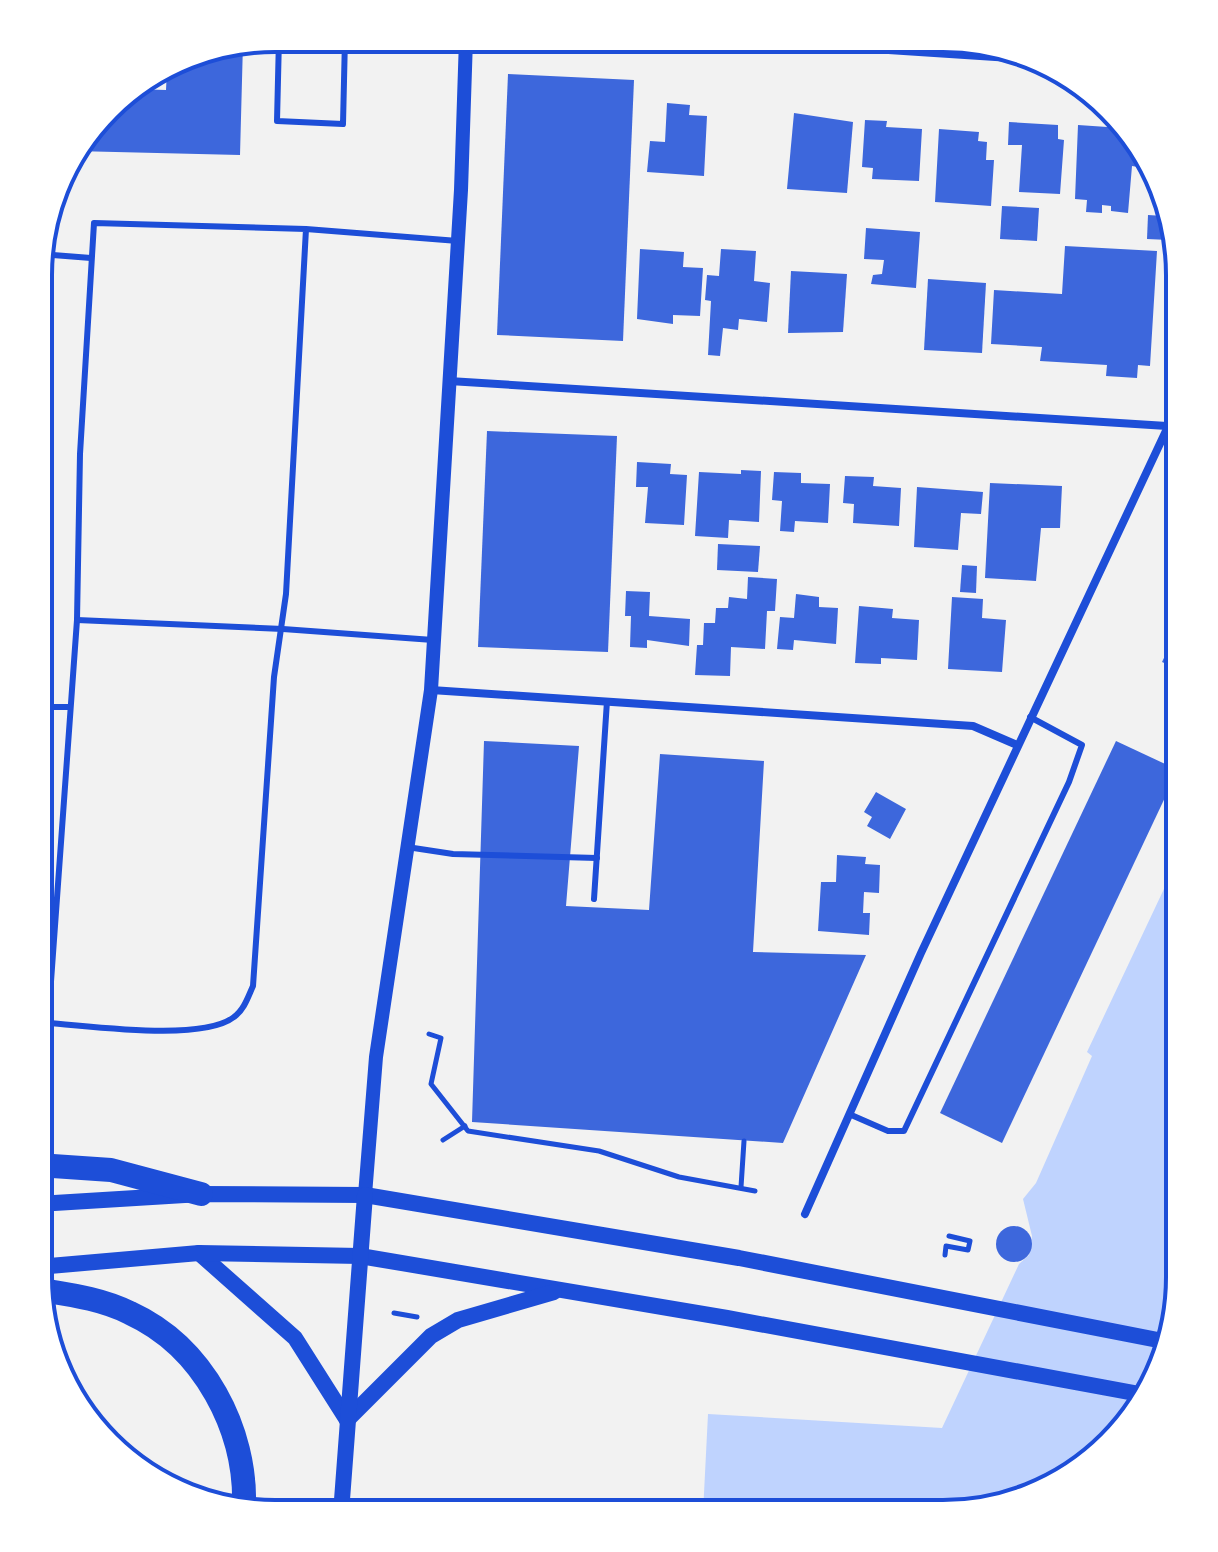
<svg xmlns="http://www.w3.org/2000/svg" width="1218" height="1552" font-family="Ubuntu,sans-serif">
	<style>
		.water { fill: #bfd3fe }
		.building { fill: #3d67dc }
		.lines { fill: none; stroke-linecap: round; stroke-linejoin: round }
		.path { stroke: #1d4ed8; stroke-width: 5 }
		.service { stroke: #1d4ed8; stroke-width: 6 }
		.minor { stroke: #1d4ed8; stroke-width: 8 }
		.tertiary { stroke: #1d4ed8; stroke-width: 14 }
		.secondary { stroke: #1d4ed8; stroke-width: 16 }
		.motorway { stroke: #1d4ed8; stroke-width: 24 }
		.rim { fill: none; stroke: #1d4ed8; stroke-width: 4 }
	</style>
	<rect width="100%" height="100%" fill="#f2f2f2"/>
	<path class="water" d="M1180,855L1179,1293L1140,1408L1061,1482L958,1514L703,1513L708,1414L942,1428L1019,1264L1029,1255L1032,1236L1023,1199L1036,1183L1092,1056L1087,1052Z"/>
	<g class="building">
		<path d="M243,43L240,155L74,151L119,96L132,89L166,90L167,69L198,51Z"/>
		<path d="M508,74L634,80L623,341L497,335Z"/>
		<path d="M667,103L690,105L689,115L707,116L704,176L647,172L650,141L665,142Z"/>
		<path d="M794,113L853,122L847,193L787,189Z"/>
		<path d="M865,120L887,121L886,127L922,129L919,181L872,179L873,168L862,167Z"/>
		<path d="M1009,122L1058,125V139L1064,140L1060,194L1019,192L1022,145H1008Z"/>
		<path d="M1078,125L1122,128L1139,147L1138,167L1132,166L1128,213L1111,211V206L1102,205V213L1086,212L1087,200L1075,199Z"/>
		<path d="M939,129L979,132L978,141L987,142L986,160H994L991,206L935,202Z"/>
		<path d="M1149,162H1150L1157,190H1147Z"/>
		<path d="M1002,206L1039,208L1037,241L1000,239Z"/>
		<path d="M1148,215L1164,216L1169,240L1147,239Z"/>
		<path d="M866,228L920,232L916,288L871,284L873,275L882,274L884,260L864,259Z"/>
		<path d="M1065,246L1157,251L1150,366L1138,365L1137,378L1106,376L1107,365L1040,361L1042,347L991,344L994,290L1062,294Z"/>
		<path d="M640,249L684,252L683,267L703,268L700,316L673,315V324L637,319Z"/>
		<path d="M721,249L756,251L754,281L770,283L767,322L739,319L738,330L723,328L720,356L708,355L711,301L705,300L707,275L719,276Z"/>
		<path d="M791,271L847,274L843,332L788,333Z"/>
		<path d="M928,279L986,283L982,353L924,350Z"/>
		<path d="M40,406L53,420L42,635H39Z"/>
		<path d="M487,431L617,436L608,652L478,647Z"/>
		<path d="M637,462L671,464L670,474L687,475L684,525L645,523L648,487H636Z"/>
		<path d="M741,470L761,471L759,522L729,520L728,538L695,536L699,472L741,474Z"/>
		<path d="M774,472L801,473V483L830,484L828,523L795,521L794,532L780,531L782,501L772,500Z"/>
		<path d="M845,476L874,477L873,486L901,488L899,526L853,523L854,504L843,503Z"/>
		<path d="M990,483L1062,486L1060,528H1041L1036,581L985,578Z"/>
		<path d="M917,487L983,492L981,514L961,513L958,550L914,547Z"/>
		<path d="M718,544L760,546L758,572L717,570Z"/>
		<path d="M962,565L977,566L976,593L960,592Z"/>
		<path d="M748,577L777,579L775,611H767L765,649L731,647L730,676L695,675L697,645H703L704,623H715L716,608H728L729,597L747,599Z"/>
		<path d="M626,591L650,592L649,616L690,619L689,646L647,640V648L630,647L631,616H625Z"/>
		<path d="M796,594L819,597V607L838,608L836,644L794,640L793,650L777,649L780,617L794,618Z"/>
		<path d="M952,597L983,599L982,618L1006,620L1002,672L948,669Z"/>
		<path d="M859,606L893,609L892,618L919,620L917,660L881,658V664L855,663Z"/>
		<path d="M1173,639L1180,642V670L1162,662Z"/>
		<path d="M1180,678V702L1171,698Z"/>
		<path d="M484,741L579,746L566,906L649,910L660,754L764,761L753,952L866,955L783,1143L472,1122Z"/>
		<path d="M1116,741L1178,770L1002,1143L940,1113Z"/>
		<path d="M876,792L906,809L890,839L867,826L872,817L864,812Z"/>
		<path d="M837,855L866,857L865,864L880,865L879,893L864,892L863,913H870L869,935L818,931L821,882H836Z"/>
		<circle cx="1014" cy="1244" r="18"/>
	</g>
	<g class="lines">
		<g class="path">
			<path d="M429,1034L441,1038L431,1084L468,1131L599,1151L679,1177L755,1191"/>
			<path d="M443,1140L465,1126"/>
			<path d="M741,1187L744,1141"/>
			<path d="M945,1255L946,1246L968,1250L970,1241L949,1236"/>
			<path d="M394,1313L417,1317"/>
		</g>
		<g class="service">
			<path d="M279,38L277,121L343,124L345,38"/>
			<path d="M306,229L286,594L274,677L253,986C248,997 244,1010 234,1017C202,1042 91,1026 48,1023L77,620L80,454L94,223L306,229L458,241"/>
			<path d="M40,254L91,258"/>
			<path d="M77,620L283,629L433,640"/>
			<path d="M39,707H70"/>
			<path d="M407,847L453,854L597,858"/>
			<path d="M594,899L607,701"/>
			<path d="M849,1114L888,1131H904L1069,782L1082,745L1030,717"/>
		</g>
		<g class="minor">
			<path d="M722,39L1024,59"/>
			<path d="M449,381L1167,426"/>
			<path d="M431,690L973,726L1017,745"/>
			<path d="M805,1214L921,953L1180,401"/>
		</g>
		<path class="tertiary" d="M365,1195L376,1057L431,690L461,190L466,39"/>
		<g class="secondary">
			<path d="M38,1204L201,1194L365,1195L739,1258L1163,1341"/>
			<path d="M199,1253L295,1338L347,1420"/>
			<path d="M38,1267L199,1253L360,1256L727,1318L1145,1395"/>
			<path d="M347,1420L431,1336L458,1320L554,1292"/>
			<path d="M341,1513L365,1195"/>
		</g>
		<g class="motorway">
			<path d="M38,1165L111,1170L201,1194"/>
			<path d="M41,1290C72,1295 102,1299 130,1313C204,1347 247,1430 244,1508"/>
		</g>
	</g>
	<path d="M0 0H1218V1552H0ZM275 52H943A223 223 0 0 1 1166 275V1277A223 223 0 0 1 943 1500H275A223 223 0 0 1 52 1277V275A223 223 0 0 1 275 52Z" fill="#fff" fill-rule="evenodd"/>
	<path class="rim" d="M275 52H943A223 223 0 0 1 1166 275V1277A223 223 0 0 1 943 1500H275A223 223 0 0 1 52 1277V275A223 223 0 0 1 275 52Z"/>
</svg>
